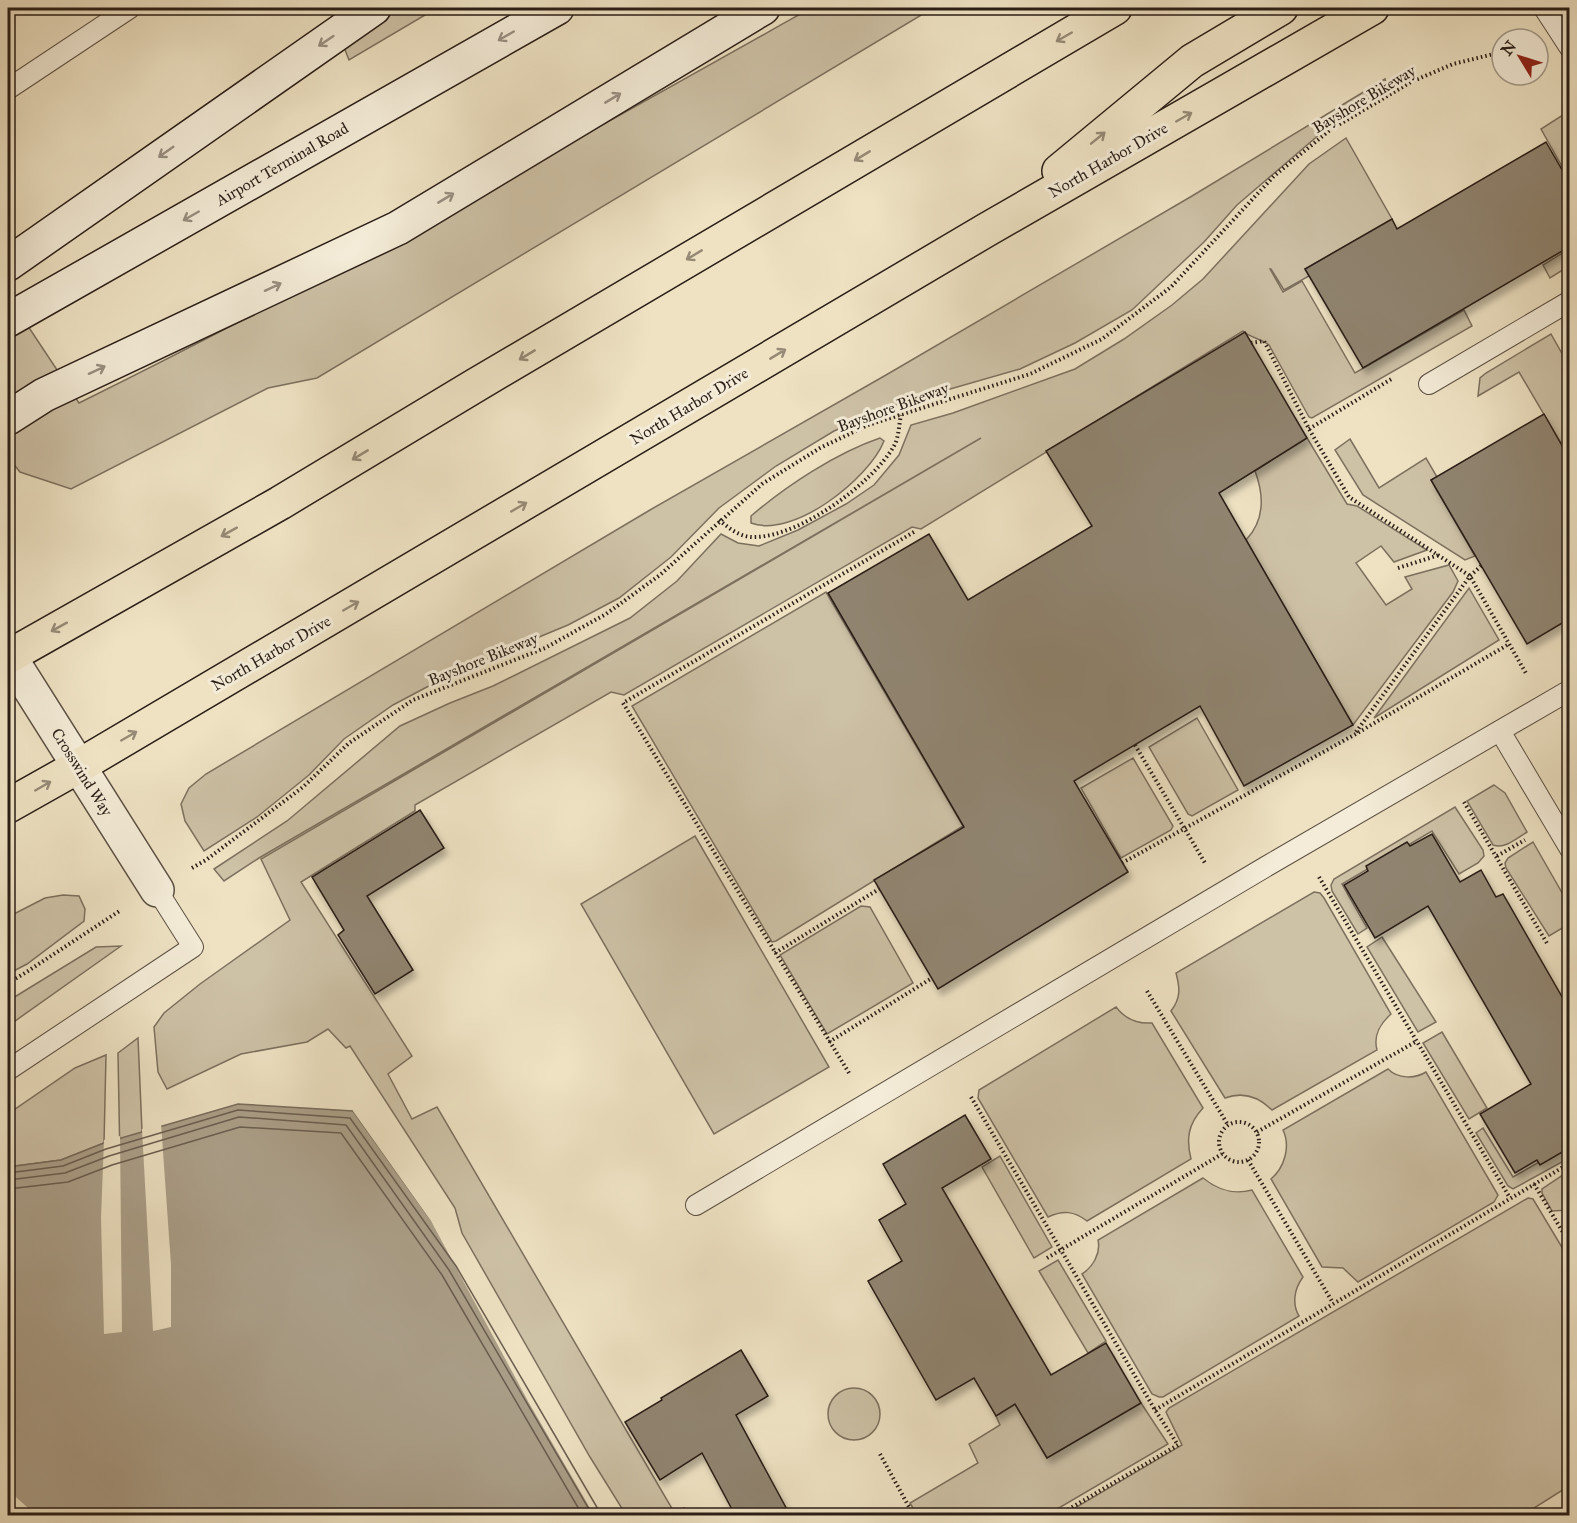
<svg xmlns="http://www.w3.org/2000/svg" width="1577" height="1523" font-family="'IM FELL Great Primer',serif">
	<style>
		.green { fill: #cdc1a6; stroke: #7c705e; stroke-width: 1.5 }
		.water { fill: #ab9f89; stroke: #776b5b; stroke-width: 1.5 }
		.pier { fill: #eee2c3 }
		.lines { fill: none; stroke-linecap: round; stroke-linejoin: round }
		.shore { stroke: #6a5e50; stroke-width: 1.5 }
		.building { fill: #908470; stroke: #2a1e17; stroke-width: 1.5; filter: url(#shadow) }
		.lane-casing { stroke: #5b4f42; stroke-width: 22 }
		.street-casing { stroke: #5b4f42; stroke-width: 36 }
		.secondary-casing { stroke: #2a1e17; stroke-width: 36 }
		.primary-casing { stroke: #2a1e17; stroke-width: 36 }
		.path { stroke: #2a1e17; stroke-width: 4; stroke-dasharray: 1.5 3; stroke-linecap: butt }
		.lane { stroke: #f4ecd8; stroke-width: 20 }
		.street { stroke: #f4ecd8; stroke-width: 33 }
		.secondary { stroke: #f4ecd8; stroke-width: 33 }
		.primary { stroke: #eee2c3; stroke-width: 33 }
		.oneway { stroke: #998f81 }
		.oneway2 { stroke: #968a76 }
		.labels { text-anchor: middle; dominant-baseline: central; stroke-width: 6; stroke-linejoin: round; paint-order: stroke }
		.street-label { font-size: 16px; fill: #2a1e17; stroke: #f4ecd8 }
	</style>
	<defs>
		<filter id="shadow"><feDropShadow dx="3.5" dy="6" stdDeviation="3" flood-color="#0004"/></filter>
	</defs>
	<rect width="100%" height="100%" fill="#eee2c3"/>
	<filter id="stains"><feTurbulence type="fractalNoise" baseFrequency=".00333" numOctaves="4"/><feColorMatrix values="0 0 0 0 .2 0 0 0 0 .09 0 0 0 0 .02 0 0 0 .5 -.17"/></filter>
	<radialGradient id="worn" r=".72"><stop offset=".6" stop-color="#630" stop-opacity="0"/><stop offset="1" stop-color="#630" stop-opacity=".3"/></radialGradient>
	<g class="green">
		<path d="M398,8H437L349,60L342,42Z"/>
		<path d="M811,8H933L317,378L268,388L71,489L20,472L8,457V296L79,403C328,280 569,144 811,8Z"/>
		<path d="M1385,79L1387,87L1335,121L1237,205L1204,242L1132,310L1075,343L1020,369L898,404L834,431L776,466L719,508L671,557L619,598L568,625L457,671L393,705L344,739L309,775L257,817L204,851L185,821L181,804L189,788L206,774L650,510L886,375L1192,196Z"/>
		<path d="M1569,111V179L1541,129Z"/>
		<path d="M1346,138L1392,219L1305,269L1309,276L1284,290L1271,269H1270L1283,292L1302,281L1355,373L1464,310L1472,326L1312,418L1309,417L1269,345C1260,338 1250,338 1243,331L921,529L912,527L624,695L611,692L415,805V811L301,882L412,1056L388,1074L412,1119L437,1107L674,1512L684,1508L688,1515H626L590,1457L462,1233L455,1208L350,1046L346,1048L328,1029L307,1042L241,1054L167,1089L158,1072L154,1027L164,1013L200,984L290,920L261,859L981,438L259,858L224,881L214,869L287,821L400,726L450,703L493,686L630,618L677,581L721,534L738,543L759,546L798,530L846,504L874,485L899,455L911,425L953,413L1075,369L1124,339L1172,305L1203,279L1309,164Z"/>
		<path d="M1569,249V266L1550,278L1543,265Z"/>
		<path d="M1551,334L1569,366V457L1519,372L1478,396L1480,378L1486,373Z"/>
		<path d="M880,438L884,441C869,479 793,539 751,523V516C786,486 836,453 880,438Z"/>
		<path d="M1307,438L1347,504L1357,506L1427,550L1394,562L1381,546L1356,563L1386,605L1412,589L1405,577L1449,565L1458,581L1453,592L1353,725L1246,540C1265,520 1264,495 1255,471Z"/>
		<path d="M1350,439L1379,488L1426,458L1437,477L1431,480L1475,556L1465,560L1363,495L1335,450Z"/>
		<path d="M1469,588L1499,640L1374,718Z"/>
		<path d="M826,592L963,826L776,941L772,942L632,706Z"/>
		<path d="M1197,718L1238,790L1192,816L1188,814L1149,747Z"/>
		<path d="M1133,758L1173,826L1171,830L1121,858L1081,788Z"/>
		<path d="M1494,785L1505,793L1527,832C1516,839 1505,849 1493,845L1467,801Z"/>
		<path d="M1455,807L1483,850L1484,856L1478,863L1459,874L1432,831L1342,884L1367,928L1358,934L1332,891L1331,885L1334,879Z"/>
		<path d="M695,836L829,1067L714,1134L581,904Z"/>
		<path d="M1533,842L1569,905V924L1549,936L1506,868L1505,863L1508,858Z"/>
		<path d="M1314,892L1320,893L1324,898L1391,1014C1380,1024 1373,1035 1377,1050L1272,1110C1259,1097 1244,1091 1225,1098L1171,1011C1181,998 1180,988 1176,973Z"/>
		<path d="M63,895L79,896L85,909L84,921L27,964L8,974V917L45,898Z"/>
		<path d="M861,906L870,907L913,983L827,1034L780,955Z"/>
		<path d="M1382,937L1436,1022L1418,1032L1367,947Z"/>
		<path d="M121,946L8,1026V1001L96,947Z"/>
		<path d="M1116,1007C1125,1019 1137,1024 1152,1023L1203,1108C1188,1124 1186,1139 1191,1159L1087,1221C1074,1211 1063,1210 1048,1217L978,1098L979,1090Z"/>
		<path d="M1442,1032L1487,1108L1469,1119L1423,1043Z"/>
		<path d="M138,1038L145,1201L122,1270L118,1053Z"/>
		<path d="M106,1055L104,1143L61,1160L8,1167V1114L75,1068Z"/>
		<path d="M1388,1069C1398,1079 1415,1079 1426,1072L1498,1195L1494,1202L1358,1282L1343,1268L1322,1267L1271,1179C1284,1168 1291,1147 1283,1130Z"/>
		<path d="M1483,1128L1513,1177L1569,1145V1158L1513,1189L1508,1186L1476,1133Z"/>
		<path d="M1000,1156L1052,1247L1034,1258L982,1167Z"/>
		<path d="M1569,1171V1210L1552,1211L1542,1193V1189Z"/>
		<path d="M1203,1178C1218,1190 1233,1195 1252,1190L1303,1277C1294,1289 1292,1304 1299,1316L1163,1397H1159L1152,1394L1082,1274C1093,1267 1101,1253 1098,1240Z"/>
		<path d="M1528,1198L1533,1199L1569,1259V1486L1523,1515H1063L1182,1445L1166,1412L1169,1408Z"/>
		<path d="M1058,1260L1106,1341L1088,1353L1039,1271Z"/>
		<circle cx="854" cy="1414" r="26"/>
		<path d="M1141,1403L1168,1444L1047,1515H917L910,1503L978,1463L969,1444L1000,1425L996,1416L1015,1404L1047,1458Z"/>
	</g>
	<path class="water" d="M238,1104L353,1111L461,1262L609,1515H8V1167L61,1160L104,1143Z"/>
	<g class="pier">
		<path d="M353,1108L463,1261L612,1516L594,1515L529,1403L431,1221L353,1111Z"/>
		<path d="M161,1123L171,1265V1327L153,1331L142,1129Z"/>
		<path d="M120,1136L122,1332L104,1334L101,1218L104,1140Z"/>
		<path d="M8,1490L36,1515H16L8,1507Z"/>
	</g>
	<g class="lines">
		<g class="shore">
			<path d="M8,1173L63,1166L106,1149L238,1110L350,1118L456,1266L602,1516"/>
			<path d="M8,1180L65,1173L109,1156L239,1117L346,1125L449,1270L593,1516"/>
			<path d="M8,1189L68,1182L112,1165L240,1127L341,1133L442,1275L583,1516"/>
		</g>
	</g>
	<g class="building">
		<path d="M1546,142L1569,182V247L1363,368L1305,269L1392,219L1397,229Z"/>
		<path d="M1245,332L1307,438L1219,493L1353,725L1244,786L1200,706L1074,781L1128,872L938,989L874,880L964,827L828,593L929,534L968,600L1092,526L1046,451Z"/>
		<path d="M1544,414L1569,458V619L1527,644L1431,480Z"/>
		<path d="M420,810L444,848L367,896L413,970L375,994L338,935L344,930L312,877Z"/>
		<path d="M1432,834L1460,882L1481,870L1496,897L1503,894L1569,1009V1150V1148L1540,1165L1537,1160L1515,1173L1480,1114L1531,1084L1428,906L1375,938L1344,885L1368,871L1366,866L1407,842L1410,846Z"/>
		<path d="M965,1115L991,1159L942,1188L1051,1375L1106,1343L1141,1403L1047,1458L1015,1404L996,1416L974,1378L936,1400L868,1281L902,1261L879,1220L906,1204L883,1164Z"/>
		<path d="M741,1350L768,1396L736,1415L790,1515H735L702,1453L660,1480L625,1422L662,1400L661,1398Z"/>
	</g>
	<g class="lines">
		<g class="lane-casing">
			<g id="lane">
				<path d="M1544,8L1570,48"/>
				<path d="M8,89L130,8"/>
				<path d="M1429,384L1570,301"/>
				<path d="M1500,731L1570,849"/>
				<path d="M8,1070L193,947L157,890"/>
				<path d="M696,1205L1267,866L1570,690"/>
			</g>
		</g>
		<g class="street-casing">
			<path id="street" d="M8,654L157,890"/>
		</g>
		<g class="secondary-casing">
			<g id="secondary">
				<path d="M8,264L374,8"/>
				<path d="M8,320L557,8"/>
				<path d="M8,418L44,395L398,228L763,8"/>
			</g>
		</g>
		<g class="primary-casing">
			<g id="primary">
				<path d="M1059,171L1192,61L1281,8"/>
				<path d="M8,657L280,503L476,385L1115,8"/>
				<path d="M8,806L79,766L988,229L1372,8"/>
			</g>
		</g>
		<g class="path">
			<path d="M1251,343L1264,341L1309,429L1349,497L1470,576L1527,675"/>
			<path d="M1309,429L1393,378"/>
			<path d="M719,520C730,529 741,538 756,537C800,536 872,484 894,446C899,437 899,424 901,415"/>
			<path d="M1398,568L1439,555"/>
			<path d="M1356,732L1470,576L1481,566"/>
			<path d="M1135,745L1205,863"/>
			<path d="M1464,802L1548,945"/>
			<path d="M1497,856L1525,840"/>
			<path d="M1122,863L1354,735L1509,644"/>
			<path d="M192,868L206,860L303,787L349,743L413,700L545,648L606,614L660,575L762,484L820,448L868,425L1030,374L1102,339L1171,287L1274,176L1330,130L1411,82L1453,64L1502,52"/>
			<path d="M1319,877L1510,1198"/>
			<path d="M1565,951L1570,948"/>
			<path d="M775,953L879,889"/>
			<path d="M1564,973L1570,983"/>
			<path d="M8,983L25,973L121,910"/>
			<path d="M1147,991L1228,1125"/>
			<path d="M829,1042L932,978"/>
			<path d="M849,1073L623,703L914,532"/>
			<path d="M971,1097L1155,1410L1178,1445L1057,1516"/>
			<circle cx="1239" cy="1142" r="20"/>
			<path d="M1257,1132L1417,1041"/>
			<path d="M1248,1160L1333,1303"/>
			<path d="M1534,1184L1570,1244"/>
			<path d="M1047,1258L1222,1154"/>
			<path d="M1155,1410L1570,1163"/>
			<path d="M880,1454L914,1516"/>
		</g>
		<use href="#lane" class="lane"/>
		<use href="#street" class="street"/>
		<use href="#secondary" class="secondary"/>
		<use href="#primary" class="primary"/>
	</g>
	<defs><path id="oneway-shaft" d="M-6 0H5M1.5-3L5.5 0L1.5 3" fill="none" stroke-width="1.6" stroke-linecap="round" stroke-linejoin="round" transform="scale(1.5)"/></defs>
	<g class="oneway">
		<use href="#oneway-shaft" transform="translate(506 36) rotate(150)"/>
		<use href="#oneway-shaft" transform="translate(326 41) rotate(146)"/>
		<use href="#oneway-shaft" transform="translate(613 98) rotate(-31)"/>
		<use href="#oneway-shaft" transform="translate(166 152) rotate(145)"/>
		<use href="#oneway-shaft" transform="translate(446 198) rotate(-31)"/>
		<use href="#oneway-shaft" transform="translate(191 216) rotate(150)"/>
		<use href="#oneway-shaft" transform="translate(273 287) rotate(-25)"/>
		<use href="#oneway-shaft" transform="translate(97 370) rotate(-25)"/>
	</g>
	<g class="oneway2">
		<use href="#oneway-shaft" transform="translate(1064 37) rotate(150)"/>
		<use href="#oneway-shaft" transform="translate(1184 117) rotate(-30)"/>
		<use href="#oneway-shaft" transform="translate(1098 138) rotate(-39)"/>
		<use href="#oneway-shaft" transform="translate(862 156) rotate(149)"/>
		<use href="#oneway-shaft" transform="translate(694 255) rotate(149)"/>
		<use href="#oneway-shaft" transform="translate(778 354) rotate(-31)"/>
		<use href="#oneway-shaft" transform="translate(527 355) rotate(149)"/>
		<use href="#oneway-shaft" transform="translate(360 455) rotate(149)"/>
		<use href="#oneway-shaft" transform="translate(519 507) rotate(-30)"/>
		<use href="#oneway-shaft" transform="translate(229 532) rotate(151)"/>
		<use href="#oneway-shaft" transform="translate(351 606) rotate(-30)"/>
		<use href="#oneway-shaft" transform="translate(59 627) rotate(151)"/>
		<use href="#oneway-shaft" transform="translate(129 736) rotate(-30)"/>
		<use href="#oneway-shaft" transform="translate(43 786) rotate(-30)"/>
	</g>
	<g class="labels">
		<g class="street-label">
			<text transform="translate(1364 99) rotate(-31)">Bayshore Bikeway</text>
			<text transform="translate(1108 160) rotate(-30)">North Harbor Drive</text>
			<text transform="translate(282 164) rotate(-30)">Airport Terminal Road</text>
			<text transform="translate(689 406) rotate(-31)">North Harbor Drive</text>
			<text transform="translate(893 407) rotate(-20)">Bayshore Bikeway</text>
			<text transform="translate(271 653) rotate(-30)">North Harbor Drive</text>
			<text transform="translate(483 659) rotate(-22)">Bayshore Bikeway</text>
			<text transform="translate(82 772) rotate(58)">Crosswind Way</text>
		</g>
	</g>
	<rect width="1577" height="1523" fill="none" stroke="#eee2c3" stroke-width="30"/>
	<rect x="9" y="9" width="1559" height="1505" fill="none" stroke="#2a1e17" stroke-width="3"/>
	<rect x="15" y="15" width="1547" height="1493" fill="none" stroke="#2a1e17" stroke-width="1.5"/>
	<g transform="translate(1520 57) rotate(308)"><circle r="28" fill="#f4ecd8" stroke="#a39a8b" stroke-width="1.5"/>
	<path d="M0-4.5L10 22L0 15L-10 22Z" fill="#8f2418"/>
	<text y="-9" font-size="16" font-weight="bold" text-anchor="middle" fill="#2a1e17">N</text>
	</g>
	<rect width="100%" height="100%" filter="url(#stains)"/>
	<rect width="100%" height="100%" fill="url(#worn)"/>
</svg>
